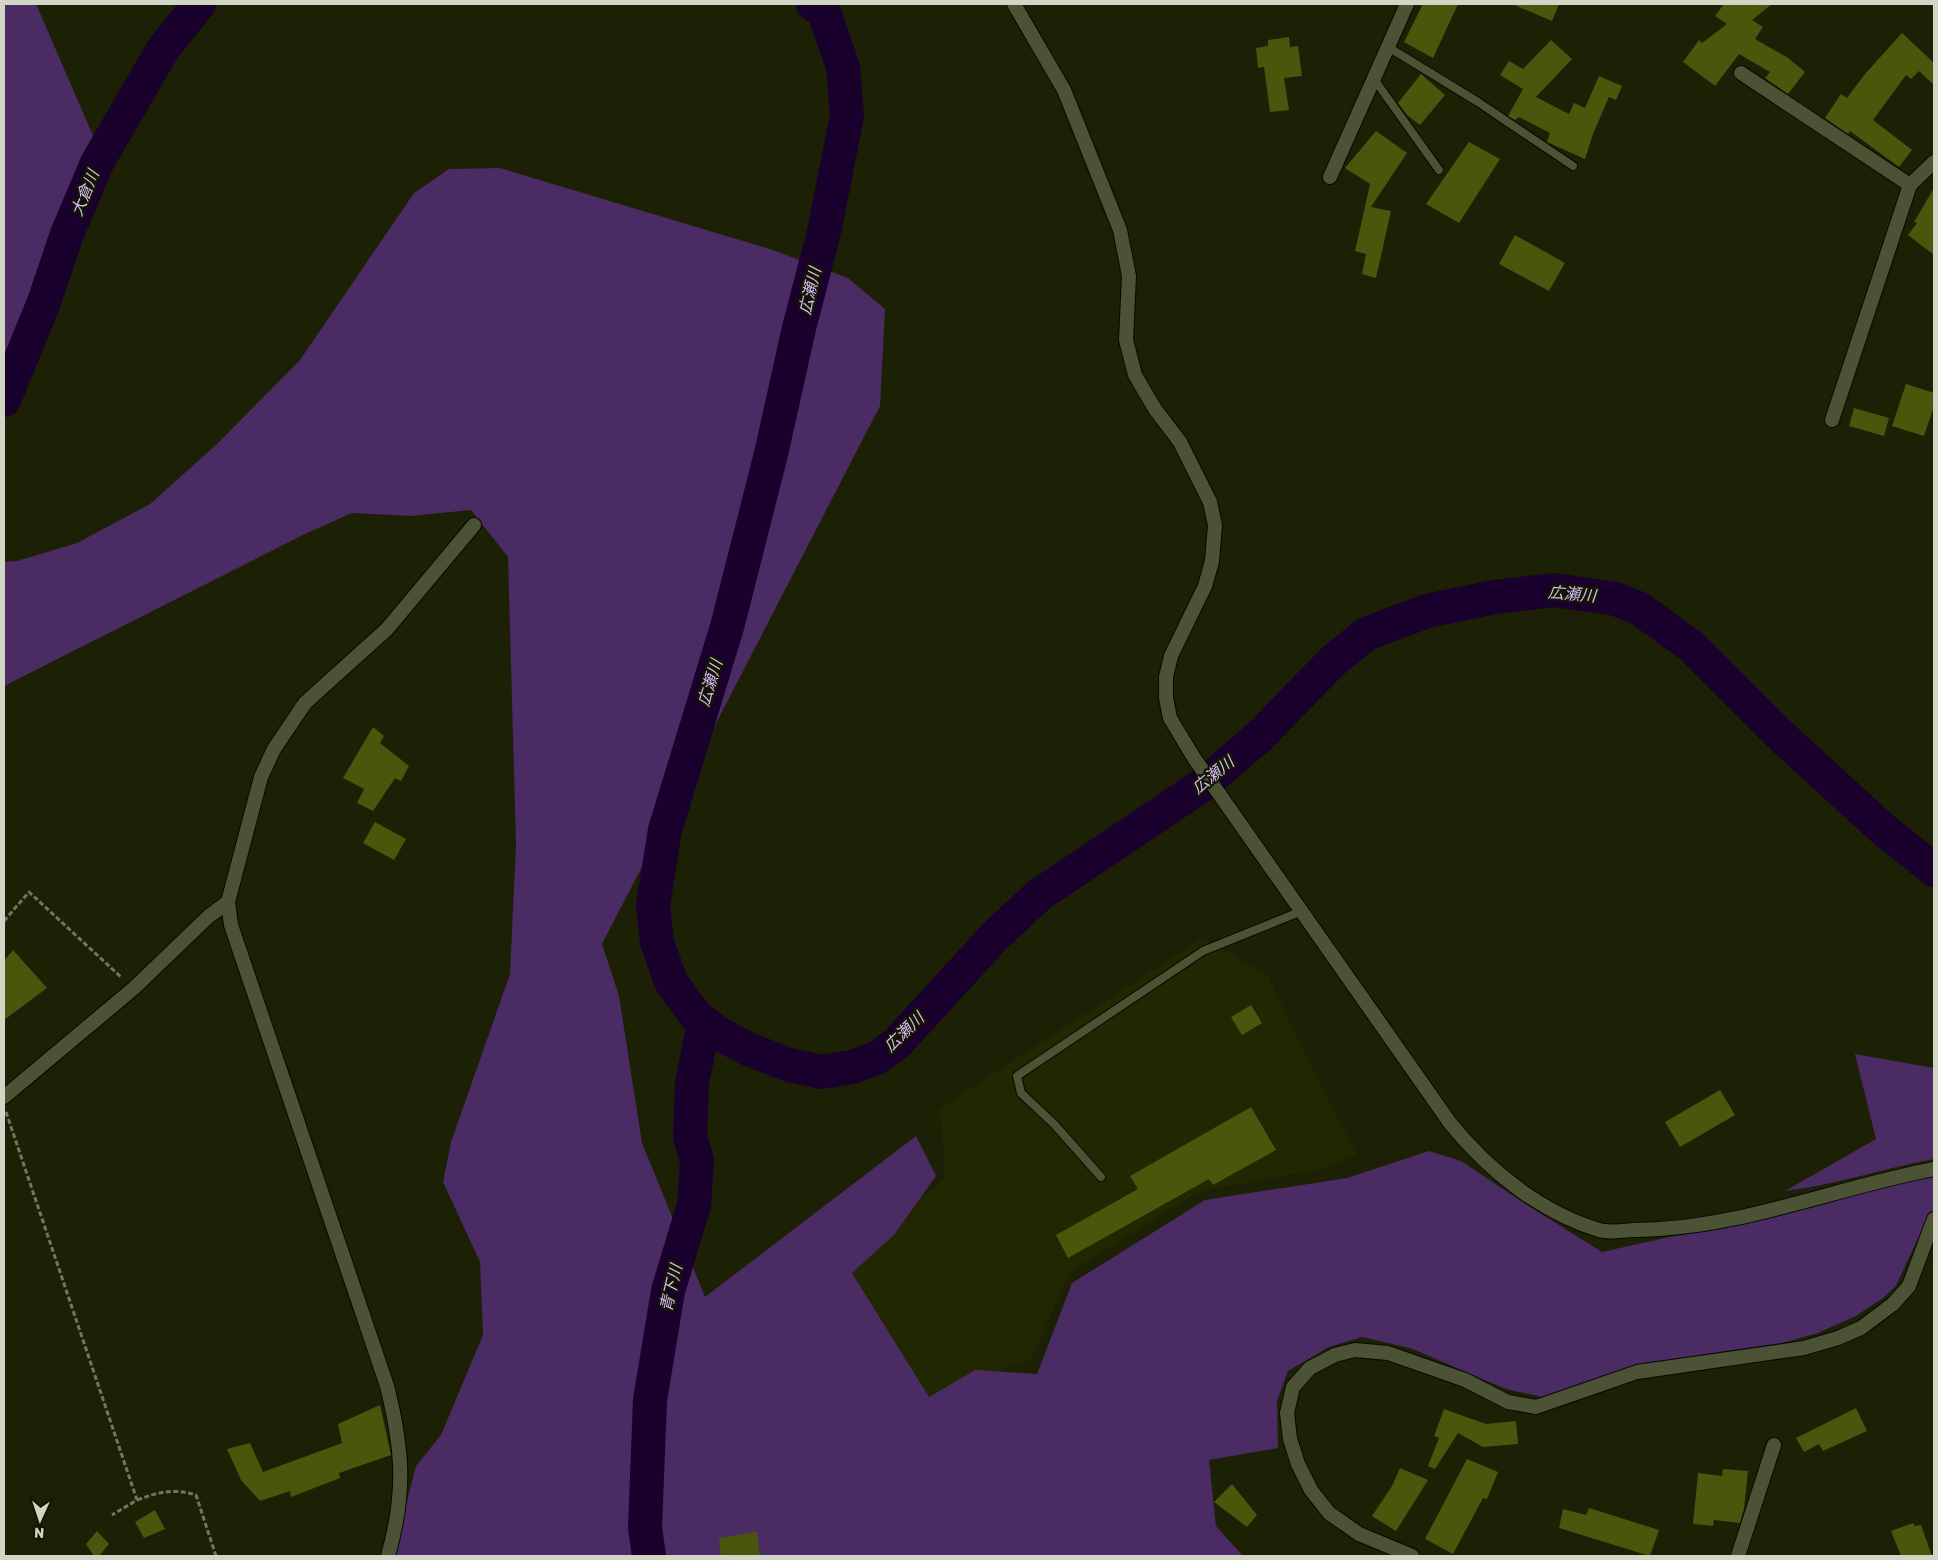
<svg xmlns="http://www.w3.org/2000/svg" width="1938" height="1560" font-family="Rubik,'Noto Sans JP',sans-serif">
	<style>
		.built { fill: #212701 }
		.green { fill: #4b2b63 }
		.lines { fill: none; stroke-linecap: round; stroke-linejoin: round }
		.river { stroke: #1a002c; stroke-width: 34 }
		.building { fill: #4b560d }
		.service-casing { stroke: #070a00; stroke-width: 10 }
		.minor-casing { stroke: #070a00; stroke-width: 16 }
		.path { stroke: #727660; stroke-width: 3; stroke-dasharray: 5 2.5; stroke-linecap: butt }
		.service { stroke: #4c5234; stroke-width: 8 }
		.minor { stroke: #4c5234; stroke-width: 14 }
		.labels { text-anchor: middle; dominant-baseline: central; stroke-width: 4.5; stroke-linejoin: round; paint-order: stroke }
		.water-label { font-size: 16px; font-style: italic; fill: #d9baf6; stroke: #131700 }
	</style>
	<rect width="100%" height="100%" fill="#1c2004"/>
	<path class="built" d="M1202,938L1268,975L1308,1061L1357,1154L1331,1167L1198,1192L1070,1272L1031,1359L912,1402L844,1269L945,1177L940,1108Z"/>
	<g class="green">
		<path d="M4,4H36L104,161L98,199L68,277L4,392Z"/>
		<path d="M500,168L770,249L848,278L885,309L880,406L602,944L619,996L642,1143L705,1297L916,1136L936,1176L894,1235L852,1273L929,1397L975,1370L1037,1374L1072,1283L1205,1200L1347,1178L1429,1151L1461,1161L1521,1201L1602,1252L1804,1207L1888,1186L1934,1177V1211L1925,1223L1896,1286L1883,1298L1856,1316L1818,1333L1763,1348L1621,1371L1542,1397L1506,1389L1410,1348L1362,1337L1329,1347L1288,1371L1277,1401L1278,1448L1209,1460L1216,1526L1243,1556H393L416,1466L441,1435L483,1335L480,1262L443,1182L451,1142L510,974L516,844L508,557L471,510L410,516L352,513L307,533L4,686V562L17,561L77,543L150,504L216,445L300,360L414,193L449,169Z"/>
		<path d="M1855,1054L1934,1068V1159C1884,1168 1836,1185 1785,1191L1876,1139Z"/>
	</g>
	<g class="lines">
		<g class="river">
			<path d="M813,4L824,12L843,67L847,116L824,232L799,328L771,454L727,627L665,830L653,905L657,942L671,982L696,1016L720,1034L748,1049L789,1065L822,1072L852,1067L877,1058L897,1043L995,936L1039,895L1204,784L1260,736L1333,661L1366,634L1427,611L1495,597L1554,590L1616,599L1640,609L1691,646L1779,734L1884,830L1934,870"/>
			<path d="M4,400L44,302L67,234L97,163L163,49L199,4"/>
			<path d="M649,1556L645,1528L650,1400L668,1291L694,1205L697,1160L690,1137L692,1083L704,1023"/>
		</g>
	</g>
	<g class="building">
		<path d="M1423,4H1458L1433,58L1404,42Z"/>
		<path d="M1512,4H1559L1552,21Z"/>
		<path d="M1724,4H1772L1752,20L1763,27L1755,39L1788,58L1805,72L1788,94L1765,78L1770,72L1739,54L1715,86L1683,62L1699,40L1702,43L1727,24L1715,16Z"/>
		<path d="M1902,33L1934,63V85L1919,71L1911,79L1906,75L1873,120L1912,150L1899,167L1850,131L1848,134L1825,118L1841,94L1847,98L1865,74Z"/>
		<path d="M1289,37L1290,47L1298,46L1302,76L1284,78L1289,110L1270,112L1264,67L1258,68L1256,48L1268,46V40Z"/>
		<path d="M1551,40L1572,59L1536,97L1569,114L1574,103L1585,108L1599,76L1622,86L1616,100L1609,97L1593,134L1585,159L1547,142L1550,133L1519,117L1515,120L1508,116L1523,89L1500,75L1509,61L1523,69Z"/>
		<path d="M1421,74L1445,95L1420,125L1407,115L1398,103Z"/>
		<path d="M1376,131L1407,153L1371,207L1391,211L1376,278L1362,274L1366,254L1355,251L1370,184L1345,168Z"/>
		<path d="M1469,142L1500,159L1459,223L1426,204Z"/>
		<path d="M1934,188V255L1908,235L1917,223L1914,222Z"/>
		<path d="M1515,235L1565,263L1549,291L1499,264Z"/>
		<path d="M1906,384L1934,393V406L1924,436L1892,426Z"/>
		<path d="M1854,408L1889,418L1884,436L1849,426Z"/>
		<path d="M373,727L384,736L380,743L409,766L401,781L395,778L373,811L357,803L364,789L343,778Z"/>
		<path d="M375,822L406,839L394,860L363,843Z"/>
		<path d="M13,950L47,988L4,1020V961Z"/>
		<path d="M1251,1005L1262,1023L1242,1035L1231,1017Z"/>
		<path d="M1720,1090L1735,1115L1680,1147L1665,1122Z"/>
		<path d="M1251,1107L1276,1150L1213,1185L1209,1179L1068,1258L1056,1235L1138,1189L1130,1176Z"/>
		<path d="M380,1405L391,1455L339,1473L340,1478L291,1497L290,1491L260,1501L241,1480L227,1449L250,1443L263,1472L342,1443L338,1424Z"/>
		<path d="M1856,1408L1867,1431L1823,1451L1819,1444L1804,1452L1796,1438Z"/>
		<path d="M1444,1409L1486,1424L1516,1421L1518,1444L1483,1447L1458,1433L1435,1469L1428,1466L1439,1438L1434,1436Z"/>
		<path d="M1467,1459L1498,1472L1487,1499L1483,1498L1453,1554L1425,1539Z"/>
		<path d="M1400,1468L1428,1480L1396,1531L1372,1516L1392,1486Z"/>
		<path d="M1723,1469L1748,1471L1744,1508L1740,1523L1714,1520L1713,1526L1693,1524L1698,1473L1722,1476Z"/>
		<path d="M1232,1484L1257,1515L1247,1527L1214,1502Z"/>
		<path d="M1589,1508L1659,1530L1650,1556L1559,1528L1563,1509L1586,1515Z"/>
		<path d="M155,1510L165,1529L144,1538L135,1522Z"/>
		<path d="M1913,1523L1915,1526L1921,1525L1932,1556H1901L1891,1531Z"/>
		<path d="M97,1531L109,1544L99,1556H94L86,1544Z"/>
		<path d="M757,1532L760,1556H721L719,1538Z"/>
	</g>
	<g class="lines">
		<g class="service-casing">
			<g id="service">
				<path d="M1388,47L1478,102L1573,166"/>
				<path d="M1374,79L1439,170"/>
				<path d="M1101,1177L1054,1124L1021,1093L1017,1076L1203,951L1302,911"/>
			</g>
		</g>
		<g class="minor-casing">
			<g id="minor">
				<path d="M1014,4L1064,90L1120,230L1129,276L1126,340L1135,375L1155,409L1180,442L1210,502L1215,525L1212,561L1205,586L1171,656L1166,677V698L1170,718L1194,758L1450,1123C1489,1171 1540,1212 1599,1230C1609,1233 1623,1231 1633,1230C1736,1230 1834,1188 1934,1169"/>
				<path d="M1741,73L1910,185"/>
				<path d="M1330,177L1407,4"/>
				<path d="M1832,420L1910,185L1934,162"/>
				<path d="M4,1097L134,988L209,916L228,902"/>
				<path d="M388,1556C406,1492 403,1450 387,1386L231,925L228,902L261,777L274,749L305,703L387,629L474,525"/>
				<path d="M1412,1556L1359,1534L1329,1513L1311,1490L1298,1464L1290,1439L1287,1413L1293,1387L1310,1368L1335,1355L1355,1350L1388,1353L1465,1380L1508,1402L1536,1407L1637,1372L1804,1348L1838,1338L1861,1328L1893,1304L1909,1286L1934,1219"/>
				<path d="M1738,1556L1774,1445"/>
			</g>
		</g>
		<g class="path">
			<path d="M4,921L29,892L122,978"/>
			<path d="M6,1112L137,1500L112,1515"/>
			<path d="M137,1500C159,1492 173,1488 196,1495L216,1556"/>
		</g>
		<use href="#service" class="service"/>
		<use href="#minor" class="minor"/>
	</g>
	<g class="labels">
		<g class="water-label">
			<text transform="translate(85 193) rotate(-68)">大倉川</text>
			<text transform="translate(810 291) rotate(-77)">広瀬川</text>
			<text transform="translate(1572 594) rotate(5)">広瀬川</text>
			<text transform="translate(710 683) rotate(-73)">広瀬川</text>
			<text transform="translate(1213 775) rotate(-39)">広瀬川</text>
			<text transform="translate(904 1032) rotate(-44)">広瀬川</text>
			<text transform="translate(671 1288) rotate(-77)">青下川</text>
		</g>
	</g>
	<rect width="1938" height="1560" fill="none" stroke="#d1d5c4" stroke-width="10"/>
	<g transform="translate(40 1520) rotate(183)" stroke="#131700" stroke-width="4" paint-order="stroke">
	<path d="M0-4L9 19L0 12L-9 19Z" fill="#d1d5c4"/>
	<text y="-8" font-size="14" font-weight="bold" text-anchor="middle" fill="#d1d5c4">N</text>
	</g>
</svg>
